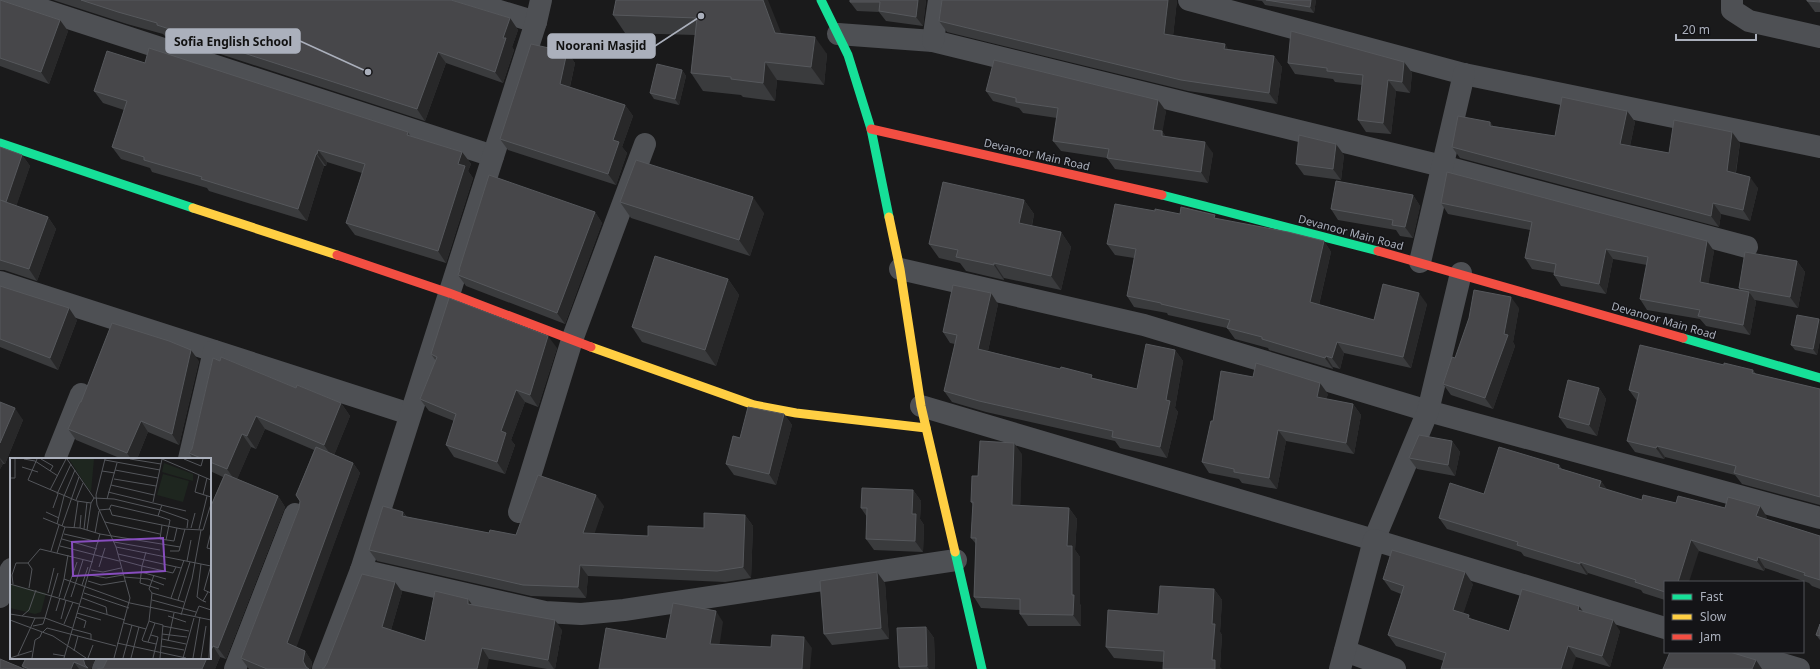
<svg xmlns="http://www.w3.org/2000/svg" width="1820" height="669" font-family="'Noto Sans',sans-serif">
	<style>
		.lines { fill: none; stroke-linecap: round; stroke-linejoin: round }
		.street { stroke: #4e5054; stroke-width: 22 }
		.fast { stroke: #16e098; stroke-width: 9 }
		.slow { stroke: #ffcf43; stroke-width: 9 }
		.jam { stroke: #f24e42; stroke-width: 9 }
		.wall { fill: #3a3b3d }
		.shaded-wall { fill: #282829 }
		.building { fill: #47474a; stroke: #56585c }
		.labels { text-anchor: middle; dominant-baseline: central; stroke-width: 3; stroke-linejoin: round; paint-order: stroke }
		.street-label { font-size: 11px; fill: #abb0bc; stroke: #141417 }
		.inset-road { fill: none; stroke: #54565b; stroke-width: 1 }
		.view { fill: #874dbe; fill-opacity: 0.15; stroke: #874dbe; stroke-width: 2 }
		.inset-edge { fill: none; stroke: #abb0bc; stroke-width: 2 }
		.leader { fill: none; stroke: #abb0bc; stroke-width: 1.5 }
		.callout-dot { fill: #abb0bc; stroke: #141417; stroke-width: 1.5 }
		.callout { fill: #abb0bc; stroke: #abb0bc; stroke-width: 1.5 }
		.callout-label { font-size: 12px; text-anchor: middle; font-weight: bold; fill: #111 }
	</style>
	<rect width="100%" height="100%" fill="#1a1a1b"/>
	<g class="lines">
		<g class="street">
			<path d="M13,0L493,156"/>
			<path d="M463,0L536,22"/>
			<path d="M1189,0L1464,74L1820,147"/>
			<path d="M1732,0V10L1749,21L1820,37"/>
			<path d="M838,34L933,41L1442,166L1747,247"/>
			<path d="M933,41L939,0"/>
			<path d="M1420,262L1464,74"/>
			<path d="M900,269L1144,325L1428,411L1820,518"/>
			<path d="M0,282L410,414"/>
			<path d="M921,406L1374,540L1428,411L1461,273"/>
			<path d="M55,459L81,394"/>
			<path d="M189,459L214,351"/>
			<path d="M519,512L572,340L645,144"/>
			<path d="M361,570L545,612L581,614L624,610L956,560"/>
			<path d="M0,597L11,569"/>
			<path d="M1345,651L1395,669"/>
			<path d="M1743,652L1799,669"/>
			<path d="M103,669L108,658"/>
			<path d="M235,669L295,514"/>
			<path d="M323,669L361,570L536,22L541,0"/>
			<path d="M1340,669L1374,540L1665,628"/>
		</g>
		<g class="fast">
			<path d="M821,0L848,55L871,129L889,217"/>
			<path d="M0,143L193,208"/>
			<path d="M1162,195L1378,251"/>
			<path d="M1683,338L1820,378"/>
			<path d="M955,552L982,669"/>
		</g>
		<g class="slow">
			<path d="M193,208L337,255"/>
			<path d="M889,217L900,269L921,406L955,552"/>
			<path d="M591,347L754,405L796,413L926,428"/>
		</g>
		<g class="jam">
			<path d="M871,129L1162,195"/>
			<path d="M1378,251L1683,338"/>
			<path d="M337,255L449,293L591,347"/>
		</g>
	</g>
	<g class="wall">
		<path d="M0,0L68,31L49,84L0,66Z"/>
		<path d="M53,0H451L510,18L518,30L512,47L514,50L503,83L446,63L425,121L165,36L163,34L127,24Z"/>
		<path d="M616,0L781,33L827,54L824,85L777,80L775,101L743,97L741,95L703,91L691,73L695,35L625,33L613,15Z"/>
		<path d="M850,0H926L923,26L886,21L879,12L857,11L850,2Z"/>
		<path d="M1177,0L1173,36L1228,49L1274,56L1282,67L1277,104L1188,91L947,32L939,21Z"/>
		<path d="M1254,0H1316L1314,13L1265,5L1262,1Z"/>
		<path d="M1820,0V12H1815L1807,1Z"/>
		<path d="M567,52L575,63L570,87L625,105L633,116L622,147L627,153L616,185L508,150L500,139Z"/>
		<path d="M1404,62L1412,73L1410,93L1396,91L1391,134L1366,132L1358,120L1362,85L1335,82L1333,79L1295,74L1288,63Z"/>
		<path d="M145,63L408,132L411,137L462,152L471,164L468,171L473,178L446,263L355,235L346,223L362,173L327,162L326,166H324L307,221L209,191L207,188L152,172L150,168L121,159L112,147L124,110L103,103L94,91Z"/>
		<path d="M682,70L686,76L679,105L654,99L650,93Z"/>
		<path d="M986,91L1166,111L1162,131L1166,137L1213,153L1208,183L1115,169L1107,158L1061,151L1053,141L1057,118L1023,113L1019,108L993,101Z"/>
		<path d="M1627,111L1635,122L1630,146L1669,153L1740,143L1736,173L1758,188L1750,221L1721,214L1719,227L1460,158L1452,147L1490,122L1493,126L1555,136Z"/>
		<path d="M0,147L22,155L30,166L16,206L48,217L56,229L37,281L4,270H0Z"/>
		<path d="M1344,155L1341,180L1304,175L1296,164Z"/>
		<path d="M1413,195L1420,206L1413,238L1400,236L1396,230L1338,220L1331,209Z"/>
		<path d="M1024,200L1034,214L1032,226L1061,232L1071,247L1061,290L1004,278V280L966,271L960,263L939,258L929,244Z"/>
		<path d="M620,202L764,213L750,256L631,218Z"/>
		<path d="M1441,203L1714,251L1708,284L1740,290L1739,288L1797,261L1805,272L1798,308L1755,300L1756,302L1750,335L1706,326L1700,319L1647,310L1640,299L1647,265L1613,259L1606,294L1561,286L1554,275L1555,273L1532,269L1525,258L1530,230L1448,214Z"/>
		<path d="M1155,211L1218,219L1324,241L1331,252L1319,305L1374,320L1427,304L1411,368L1344,353L1340,369L1333,367V369L1269,350L1268,348L1235,339L1227,328L1168,315L1167,313L1134,307L1127,296L1134,258L1115,255L1107,244Z"/>
		<path d="M595,212L602,223L565,324L466,286L458,275L460,271L459,270Z"/>
		<path d="M728,279L739,295L716,366L642,342L632,327Z"/>
		<path d="M0,286L77,320L58,370L0,347Z"/>
		<path d="M998,304L988,351L1137,389L1175,350L1183,361L1175,408L1178,412L1167,458L1120,448L1115,441L986,412L952,402L944,391L955,344L950,343L943,332Z"/>
		<path d="M1519,308L1513,342L1515,346L1493,409L1451,395L1443,384L1455,358Z"/>
		<path d="M1819,319L1820,321V340L1817,355L1795,350L1791,345Z"/>
		<path d="M557,348L538,407L525,402L511,440L515,445L505,474L454,457L446,445L454,421L429,411L420,399L436,361L431,354Z"/>
		<path d="M221,357L296,388L297,385L341,403L350,416L334,455L353,463L360,473L296,647L305,651L312,662L311,669H249L241,658L299,508L300,501L296,495L314,450L265,429L256,449L251,447L237,479L278,496L285,507L226,659L220,657L215,669H97L103,668L108,658H210V508L223,477L210,471V459H193L189,453L192,449L213,358L220,361Z"/>
		<path d="M199,361L179,445L148,432L137,459H122L76,440L68,429L81,402Z"/>
		<path d="M1724,365L1753,370L1756,374L1820,389V505L1742,484L1735,475L1665,457L1664,459L1635,452L1627,441L1637,401L1629,390Z"/>
		<path d="M1599,388L1606,399L1597,436L1567,428L1559,417Z"/>
		<path d="M1328,394L1326,399L1353,404L1361,415L1354,454L1286,441L1277,489L1242,483L1239,479L1209,473L1202,462L1213,421Z"/>
		<path d="M0,402L23,420L5,464H3L0,469Z"/>
		<path d="M784,414L792,425L776,485L734,475L726,464Z"/>
		<path d="M1452,441L1460,452L1455,476L1417,469L1409,458Z"/>
		<path d="M1022,454L1020,506L1069,508L1077,519L1075,550L1080,557V604L1081,606V626H1028L1020,614V610L981,608L974,597L976,544L971,538L973,505L971,502L978,476Z"/>
		<path d="M1559,465L1562,469L1601,481L1607,490L1642,500L1725,508L1767,517L1766,519L1820,536V589L1812,586L1809,583L1765,568L1764,571L1699,551L1665,582V600L1643,593L1641,590L1588,573L1587,575L1524,556L1521,552L1447,529L1439,518L1484,494Z"/>
		<path d="M913,490L921,501L920,519L924,525L923,552L874,550L866,539L867,517L861,508Z"/>
		<path d="M604,506L594,533L648,536L704,528L745,515L753,526L751,578L725,582L588,576L586,598L531,596L377,561L369,550L403,512L407,517L489,533L516,535Z"/>
		<path d="M1383,579L1473,584L1463,613L1472,620L1509,631L1583,612L1620,631L1610,667L1576,657L1444,661L1396,646L1388,635L1401,594L1391,590Z"/>
		<path d="M395,582L402,592L391,630L425,641L472,605L562,630L555,669H547L489,659L324,668Z"/>
		<path d="M885,583L889,639L832,645L824,634Z"/>
		<path d="M1214,589L1222,600L1220,632L1222,635L1220,667L1163,662L1114,658L1106,647Z"/>
		<path d="M1820,624V640L1816,635Z"/>
		<path d="M926,627L934,638L935,669H900L899,667Z"/>
		<path d="M26,658H95L91,669H24L22,666Z"/>
	</g>
	<g class="shaded-wall">
		<path d="M763,0H768L788,50L775,33Z"/>
		<path d="M918,0H926L923,26L916,17Z"/>
		<path d="M1168,0H1177L1172,45L1164,34Z"/>
		<path d="M1311,0H1316L1314,13L1310,7Z"/>
		<path d="M510,18L518,30L512,47L514,50L503,83L495,72L503,38Z"/>
		<path d="M60,20L68,31L49,84L41,72Z"/>
		<path d="M815,37L827,54L824,85L811,67Z"/>
		<path d="M1225,44L1232,55L1224,49Z"/>
		<path d="M438,52L446,63L425,121L417,109Z"/>
		<path d="M567,52L575,63L568,95L560,84Z"/>
		<path d="M1274,56L1282,67L1277,104L1269,93Z"/>
		<path d="M765,62L777,80L775,101L763,83Z"/>
		<path d="M1404,62L1412,73L1410,93L1402,82Z"/>
		<path d="M682,70L686,76L679,105L675,99Z"/>
		<path d="M1388,80L1396,91L1391,134L1383,123Z"/>
		<path d="M1158,100L1166,111L1161,141L1153,130Z"/>
		<path d="M625,105L633,116L622,147L627,153L616,185L608,174L613,140Z"/>
		<path d="M1627,111L1635,122L1628,155L1620,144Z"/>
		<path d="M1490,122L1498,133L1490,126Z"/>
		<path d="M1162,131L1170,142L1162,136Z"/>
		<path d="M1732,132L1740,143L1734,182L1727,171Z"/>
		<path d="M1205,142L1213,153L1208,183L1201,172Z"/>
		<path d="M1336,144L1344,155L1341,180L1333,169Z"/>
		<path d="M318,150L327,162L326,166L317,154Z"/>
		<path d="M462,152L471,164L468,171L473,178L446,263L438,251L458,164Z"/>
		<path d="M316,154L324,166L307,221L298,209Z"/>
		<path d="M22,155L30,166L14,213L6,202Z"/>
		<path d="M1750,177L1758,188L1750,221L1743,210Z"/>
		<path d="M1413,195L1420,206L1413,238L1405,227Z"/>
		<path d="M753,197L764,213L750,256L739,240Z"/>
		<path d="M1024,200L1034,214L1029,237L1019,223Z"/>
		<path d="M1713,203L1721,214L1719,227L1711,216Z"/>
		<path d="M595,212L602,223L565,324L557,313Z"/>
		<path d="M48,217L56,229L37,281L29,269Z"/>
		<path d="M1061,232L1071,247L1061,290L1051,276Z"/>
		<path d="M1324,241L1331,252L1317,313L1310,302Z"/>
		<path d="M1707,241L1714,251L1707,293L1700,282Z"/>
		<path d="M1606,249L1613,259L1606,294L1599,284Z"/>
		<path d="M1797,261L1805,272L1798,308L1790,297Z"/>
		<path d="M994,263L1004,278V280L994,265Z"/>
		<path d="M728,279L739,295L716,366L705,350Z"/>
		<path d="M1749,292L1756,302L1750,335L1743,325Z"/>
		<path d="M991,293L998,304L986,360L978,349Z"/>
		<path d="M1419,293L1427,304L1411,368L1403,357Z"/>
		<path d="M1511,297L1519,308L1513,342L1515,346L1493,409L1485,398L1504,334Z"/>
		<path d="M69,308L77,320L58,370L50,358Z"/>
		<path d="M1819,319L1820,321V340L1817,355L1813,349Z"/>
		<path d="M548,336L557,348L538,407L530,395Z"/>
		<path d="M1337,342L1344,353L1340,369L1332,358Z"/>
		<path d="M191,350L199,361L179,445L172,434Z"/>
		<path d="M1175,350L1183,361L1175,408L1178,412L1167,458L1160,447L1166,400Z"/>
		<path d="M1326,356L1333,367V369L1325,358Z"/>
		<path d="M1320,383L1328,394L1324,408L1317,397Z"/>
		<path d="M1599,388L1606,399L1597,436L1589,425Z"/>
		<path d="M516,390L525,402L511,440L515,445L505,474L497,462L501,431Z"/>
		<path d="M341,403L350,416L333,458L324,445Z"/>
		<path d="M1353,404L1361,415L1354,454L1346,443Z"/>
		<path d="M15,408L23,420L5,464L0,458V443Z"/>
		<path d="M784,414L792,425L776,485L769,474Z"/>
		<path d="M256,416L265,429L256,449L247,436Z"/>
		<path d="M141,421L148,432L137,459H131L127,453Z"/>
		<path d="M1278,430L1286,441L1277,489L1269,478Z"/>
		<path d="M242,434L251,447L236,482L227,469Z"/>
		<path d="M1452,441L1460,452L1455,476L1448,465Z"/>
		<path d="M1014,443L1022,454L1020,516L1012,505Z"/>
		<path d="M1657,446L1665,457L1664,459L1656,448Z"/>
		<path d="M0,459L3,464L0,469Z"/>
		<path d="M353,463L360,473L294,654L287,643Z"/>
		<path d="M1601,481L1609,492L1599,487Z"/>
		<path d="M913,490L921,501L920,519L924,525L923,552L915,541L912,514Z"/>
		<path d="M596,495L604,506L591,544L583,533Z"/>
		<path d="M278,496L285,507L226,659L218,648Z"/>
		<path d="M1760,506L1767,517L1764,527L1756,516Z"/>
		<path d="M1069,508L1077,519L1075,550L1080,557V604L1081,606V626L1073,615L1072,595L1067,546Z"/>
		<path d="M403,512L411,524L402,516Z"/>
		<path d="M745,515L753,526L751,578L743,567Z"/>
		<path d="M1691,540L1699,551L1689,582H1678Z"/>
		<path d="M1758,557L1765,568L1764,571L1757,561Z"/>
		<path d="M1580,562L1588,573L1587,575L1580,564Z"/>
		<path d="M580,565L588,576L586,598L578,587Z"/>
		<path d="M877,572L885,583L889,639L881,628Z"/>
		<path d="M1465,572L1473,584L1461,621L1453,610Z"/>
		<path d="M395,582L402,592L389,637L382,627Z"/>
		<path d="M1214,589L1222,600L1220,632L1222,635L1220,667L1222,669H1215L1212,660V624Z"/>
		<path d="M468,599L475,609L468,604Z"/>
		<path d="M1579,606L1587,617L1578,610Z"/>
		<path d="M716,611L723,622L718,655L710,644Z"/>
		<path d="M1469,615L1476,626L1468,618Z"/>
		<path d="M555,620L562,630L555,669H554L548,660Z"/>
		<path d="M1613,620L1620,631L1610,667L1602,656Z"/>
		<path d="M926,627L934,638L935,669H929L927,666Z"/>
		<path d="M804,637L812,648L810,669H802Z"/>
		<path d="M213,646L220,657L215,669H202L207,658H210V652Z"/>
		<path d="M1568,646L1576,657L1572,669H1561Z"/>
		<path d="M482,648L489,659L487,669H477Z"/>
		<path d="M305,651L312,662L311,669H308L303,661Z"/>
		<path d="M83,658H95L91,669H89L85,665Z"/>
		<path d="M1756,660L1762,669H1752Z"/>
		<path d="M74,662L79,669H71Z"/>
	</g>
	<g class="building">
		<path d="M0,0L60,20L41,72L0,58Z"/>
		<path d="M81,0H451L510,18L503,38H506L495,72L438,52L417,109L157,25V23L118,12Z"/>
		<path d="M616,0H763L775,33L815,37L811,67L765,62L763,83L731,79V77L691,73L697,18L613,15Z"/>
		<path d="M850,0H918L916,17L879,11L880,2H850Z"/>
		<path d="M942,0H1168L1164,34L1225,44L1224,49L1274,56L1269,93L1181,80L939,21Z"/>
		<path d="M1266,0H1311L1310,7Z"/>
		<path d="M1807,0H1820V2L1807,1Z"/>
		<path d="M1291,31L1404,62L1402,82L1388,80L1383,123L1358,120L1363,75L1327,71V68L1288,63Z"/>
		<path d="M531,44L567,52L560,84L625,105L613,140L619,142L608,174L500,139Z"/>
		<path d="M149,48L408,132L407,135L462,152L458,164L465,166L438,251L346,223L365,164L318,150L317,154H316L298,209L201,179L202,177L144,160V157L112,147L127,101L94,91L107,51L145,63Z"/>
		<path d="M994,60L1158,100L1153,130L1162,131V136L1205,142L1201,172L1107,158L1109,149L1053,141L1058,108L1016,102V98L986,91Z"/>
		<path d="M657,64L682,70L675,99L650,93Z"/>
		<path d="M1562,97L1627,111L1620,144L1669,153L1674,120L1732,132L1727,171L1750,177L1743,210L1713,203L1711,216L1452,147L1458,116L1490,122V126L1555,136Z"/>
		<path d="M1299,135L1336,144L1333,169L1296,164Z"/>
		<path d="M0,147L22,155L6,202L0,200Z"/>
		<path d="M636,160L753,197L739,240L620,202Z"/>
		<path d="M1447,172L1707,241L1700,282L1749,292L1743,325L1698,316L1700,310L1640,299L1648,257L1606,249L1599,284L1554,275L1556,264L1525,258L1532,222L1441,203Z"/>
		<path d="M489,175L595,212L557,313L458,275L460,270H459Z"/>
		<path d="M1336,181L1413,195L1405,227L1392,225L1393,220L1331,209Z"/>
		<path d="M943,182L1024,200L1019,223L1061,232L1051,276L994,263V265L956,257L958,250L929,244Z"/>
		<path d="M0,200L48,217L29,269L0,260Z"/>
		<path d="M1115,204L1155,211V209L1180,214L1181,207L1215,215L1214,218L1288,232L1324,241L1310,302L1374,320L1383,284L1419,293L1403,357L1337,342L1332,358L1326,356L1325,358L1262,339V337L1227,328L1230,320L1161,304V303L1127,296L1136,249L1107,244Z"/>
		<path d="M1745,252L1797,261L1790,297L1739,288Z"/>
		<path d="M655,256L728,279L705,350L632,327Z"/>
		<path d="M953,285L991,293L978,349L1060,369L1061,367L1092,375L1091,378L1137,389L1146,344L1175,350L1166,400L1170,401L1160,447L1112,437L1113,431L979,401L944,391L957,335L943,332Z"/>
		<path d="M0,286L69,308L50,358L0,339Z"/>
		<path d="M1474,290L1511,297L1504,334L1508,335L1485,398L1443,384L1452,357L1455,358L1469,318Z"/>
		<path d="M449,298L548,336L530,395L516,390L501,431L506,433L497,462L446,445L456,414L420,399L437,357L431,354Z"/>
		<path d="M1797,315L1819,319L1813,349L1791,345Z"/>
		<path d="M112,323L169,341L191,350L172,434L141,421L127,453L68,429L80,402H81Z"/>
		<path d="M1640,345L1724,365V363L1753,370L1752,373L1820,389V497L1734,473L1736,466L1657,446L1656,448L1627,441L1639,393L1629,390Z"/>
		<path d="M221,357L296,388L297,385L341,403L324,445L256,416L247,436L242,434L227,469L210,462V459H203L189,453L192,449L213,358L220,361Z"/>
		<path d="M1256,363L1320,383L1317,397L1353,404L1346,443L1278,430L1269,478L1234,472V469L1202,462L1211,421H1213L1221,371L1253,377Z"/>
		<path d="M1568,380L1599,388L1589,425L1559,417Z"/>
		<path d="M0,402L15,408L0,443Z"/>
		<path d="M748,407L784,414L769,474L726,464L733,436L740,438Z"/>
		<path d="M1419,435L1452,441L1448,465L1409,458Z"/>
		<path d="M980,441L1014,443L1012,505L1069,508L1067,546H1072V595H1074L1073,615L1020,614V599L974,597L976,538H971L973,502H971L972,476H978Z"/>
		<path d="M316,447L353,463L287,643L305,651L303,661L306,667L309,669H267L241,658L299,508L300,501L296,495Z"/>
		<path d="M1499,447L1559,465L1558,468L1601,481L1599,487L1642,500L1643,495L1676,503L1678,496L1725,508L1728,497L1760,506L1756,516L1820,536V580L1804,575L1805,573L1758,557L1757,561L1691,540L1678,582H1665V592L1635,582L1636,580L1580,562V564L1517,545L1518,542L1439,518L1450,483L1484,494Z"/>
		<path d="M225,474L278,496L218,648L213,646L210,652V508Z"/>
		<path d="M538,475L596,495L583,533L648,536V526L704,528V513L745,515L743,567L717,571L580,565L578,587L523,585L369,550L383,506L403,512L402,516L489,533L490,530L516,535Z"/>
		<path d="M862,488L913,490L912,514H916L915,541L866,539L867,508H861Z"/>
		<path d="M1392,550L1465,572L1453,610L1469,615L1468,618L1509,631L1522,589L1579,606L1578,610L1613,620L1602,656L1568,646L1561,669H1441L1446,653L1388,635L1404,586L1383,579Z"/>
		<path d="M877,572L881,628L824,634L820,581Z"/>
		<path d="M362,574L395,582L382,627L425,641L435,591L468,599V604L555,620L548,660L482,648L477,669H322L324,668L327,663Z"/>
		<path d="M1160,586L1214,589L1212,624H1215L1212,660H1215V669H1163L1164,651L1106,647L1108,610L1158,614Z"/>
		<path d="M673,603L716,611L710,644L771,647L772,635L804,637L802,669H599L606,628L666,639Z"/>
		<path d="M1820,624V636L1816,635Z"/>
		<path d="M926,627L927,666L899,667L897,628Z"/>
		<path d="M1670,652H1730L1756,660L1752,669H1663Z"/>
		<path d="M26,658H83L85,665L88,668L74,662L71,669H29L22,666Z"/>
		<path d="M108,658H207L202,669H97L103,668Z"/>
		<path d="M0,659L24,669H0Z"/>
	</g>
	<g class="labels">
		<g class="street-label">
			<text transform="translate(1037 154) rotate(13)">Devanoor Main Road</text>
			<text transform="translate(1351 232) rotate(15)">Devanoor Main Road</text>
			<text transform="translate(1664 320) rotate(16)">Devanoor Main Road</text>
		</g>
	</g>
	<g transform="translate(10 458)">
		<rect width="201" height="201" fill="#1a1a1b"/>
		<path d="M59,1H84L81,34L77,29Z" fill="#1e261f"/>
		<path d="M154,5L183,16V23L152,14ZM153,16L179,23L173,44L147,37ZM0,126L36,135L31,154L25,156L0,150Z" fill="#1e261f"/>
		<path class="inset-road" d="M14,1L25,3L48,18M27,1L18,22L67,43L81,45L84,40M31,1L43,8L40,13M57,1L84,40L104,41L150,52L152,47M95,1L86,37L87,47L106,89L120,140L104,200M120,1L151,6M152,1L201,22M174,1L191,8L193,1M95,2L150,12M12,9L28,14M105,12L148,20M92,13L105,15M189,17L185,34L201,39M0,20H5V1M104,21L146,28M101,27L144,37M40,32L56,1M98,34L176,53M47,36L61,6M193,37L197,20M97,41L107,5M66,42L73,25M143,44L152,1M43,50L48,36M89,52L100,51L102,57L172,71L193,72L201,46M99,52L101,47L148,58L150,52L178,62L177,70M36,54L49,60M148,58L160,62L156,82M33,60L55,69L70,70L90,76L170,89M95,64L150,76M47,66L54,38L65,12M152,67L150,81L164,83L167,70M52,68L69,19M64,70L68,43M70,70L71,57M181,70L185,55M74,71L77,44M189,71L197,38M77,72L81,45M201,74L197,90L201,91M85,75L89,53M54,76L89,84M52,81L87,91M104,84L150,92M50,88L109,103M106,89L201,108M41,93L49,67M160,93H169L175,71M47,95L55,69M108,96L171,110M58,97L54,121L120,145L201,162M110,102L132,108L136,94M177,103L181,82M18,105L22,111L19,130M191,106L187,139L193,143M201,107L194,132L201,135M89,109L95,90M81,112L93,114L111,110M131,114L156,121M80,117L96,120L113,117M114,119L138,121L154,127M78,123L91,127L115,123M0,126L69,146M3,126L2,117L6,105H18L30,91L83,104M72,127L78,109M149,131L130,125L132,108L163,115L166,109M38,135L44,110M74,135L119,150M142,135L174,144M49,139L54,121M61,139L73,102M72,140L96,149L97,156M161,140L174,102M54,141L67,104M142,142L186,154M168,142L180,104M196,144L193,143L198,134M69,148L115,162M46,153L50,140M67,155L91,162M0,156L25,160M171,157L182,121L191,72M12,158L19,152L26,132M158,158L176,164M185,158L189,148L201,152M66,159L76,163L74,170M51,161L56,142M0,162L43,178L76,200M139,163L142,135L139,131L144,117M114,165L136,171M145,165L153,167L150,200M54,166L63,144M23,168L33,166L35,160L62,170M153,168L179,173M62,171L81,176V181M33,174L37,170L106,188M152,176L177,179M141,177L148,179L143,200M152,181L176,186M158,183L164,155M138,184L145,165L139,163L132,182L133,183L146,186M107,185L176,200M151,188L174,192M64,193L68,178M43,196L55,198M8,197L25,160H35L48,115M0,200L22,193M22,200L25,182L30,179L32,174M54,200L90,76M78,200L83,187M113,200L122,167M121,200L129,169M173,200L184,160M183,200L190,159M191,200L196,168M199,200L201,168"/>
		<path class="view" d="M153,80L155,113L63,118L62,84Z"/>
		<rect width="201" height="201" class="inset-edge"/>
	</g>
	<path class="leader" d="M368 72L300 41M701 16L655 46"/>
	<g class="callout-dot">
		<circle cx="368" cy="72" r="4"/>
		<circle cx="701" cy="16" r="4"/>
	</g>
	<g class="callout">
		<rect x="166" y="29" width="134" height="24" rx="4"/>
		<rect x="548" y="34" width="107" height="24" rx="4"/>
	</g>
	<g class="callout-label">
		<text x="233" y="46">Sofia English School</text>
		<text x="601" y="50">Noorani Masjid</text>
	</g>
	<rect x="1664" y="581" width="140" height="72" fill="#141417" stroke="#505259"/>
	<rect x="1672" y="594" width="20" height="6" fill="#16e098" stroke="#505259"/>
	<text x="1700" y="601" font-size="12" fill="#abb0bc">Fast</text>
	<rect x="1672" y="614" width="20" height="6" fill="#ffcf43" stroke="#505259"/>
	<text x="1700" y="621" font-size="12" fill="#abb0bc">Slow</text>
	<rect x="1672" y="634" width="20" height="6" fill="#f24e42" stroke="#505259"/>
	<text x="1700" y="641" font-size="12" fill="#abb0bc">Jam</text>
	<path d="M1676 34v6h80v-6" fill="none" stroke="#abb0bc" stroke-width="2"/>
	<text x="1682" y="34" font-size="12" fill="#abb0bc" stroke="#141417" stroke-width="3" paint-order="stroke">20 m</text>
</svg>
